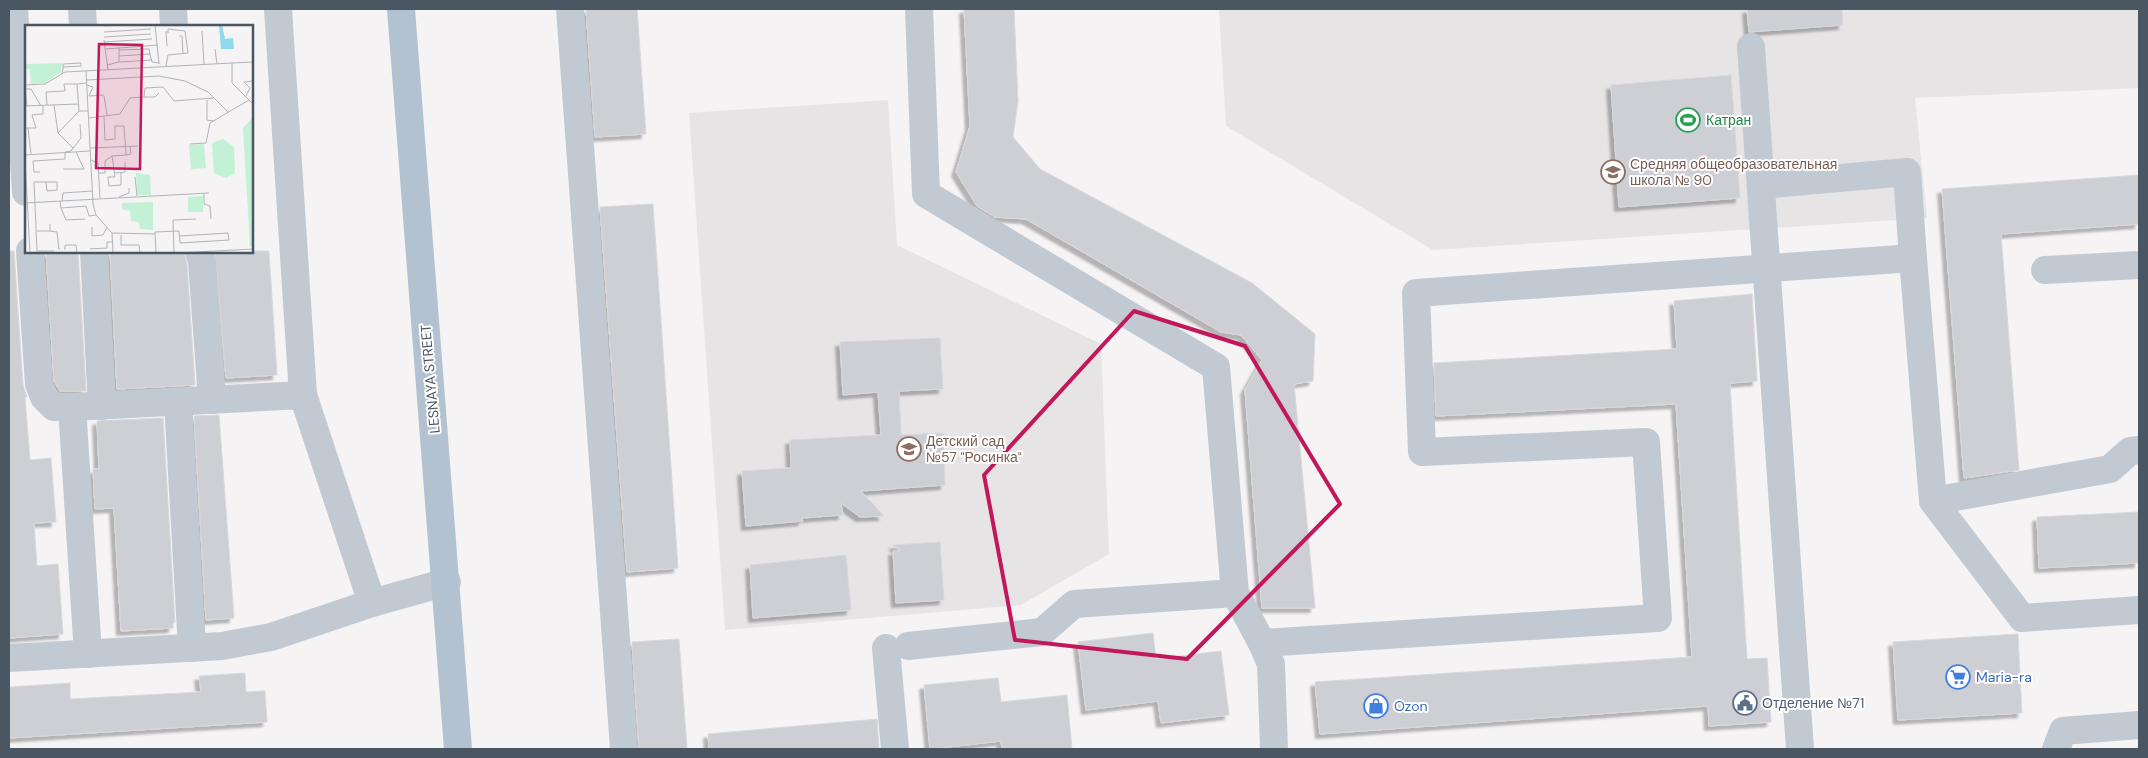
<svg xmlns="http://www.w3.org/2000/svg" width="2148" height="758" font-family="'DM Sans',sans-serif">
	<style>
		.education { fill: #e6e4e5 }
		.building { fill: #cdcfd5; stroke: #d7d9de; filter: url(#shadow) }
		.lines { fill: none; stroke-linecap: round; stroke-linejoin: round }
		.minor { stroke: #c1cad2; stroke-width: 28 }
		.major { stroke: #b3c2d1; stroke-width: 28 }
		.marked { fill: none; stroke: #c2185b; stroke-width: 4; stroke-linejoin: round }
		.labels { text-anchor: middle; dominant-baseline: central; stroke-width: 4; stroke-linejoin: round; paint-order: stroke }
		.leisure-label { font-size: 14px; fill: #27864d; stroke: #fff; text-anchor: start }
		.education-label { font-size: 14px; fill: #785e54; stroke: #fff; text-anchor: start }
		.street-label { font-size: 14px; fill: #4a5661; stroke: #fff }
		.shop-label { font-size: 14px; fill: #366cbe; stroke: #fff; text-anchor: start }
		.service-label { font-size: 14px; fill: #4e5e75; stroke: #fff; text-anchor: start }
		.inset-road { fill: none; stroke: #b1b4b9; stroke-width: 1 }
		.view { fill: #c2185b; fill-opacity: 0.15; stroke: #c2185b; stroke-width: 2.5 }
		.inset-edge { fill: none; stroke: #4a5661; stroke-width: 2.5 }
	</style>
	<defs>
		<filter id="shadow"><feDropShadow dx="-4.5" dy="4.5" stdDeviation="1" flood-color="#0004"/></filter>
	</defs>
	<rect width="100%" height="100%" fill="#f5f3f3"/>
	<g class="education">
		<path d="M1219,9H2139V88L1915,98L1927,218L1433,250L1226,126Z"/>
		<path d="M888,100L897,245L1101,344L1109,554L1021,605L725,630L689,113Z"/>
	</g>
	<g class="building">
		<path d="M586,9H637L646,134L595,137Z"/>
		<path d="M964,9H1014L1018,101L1013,137L1040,169L1252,283L1315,334L1313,381L1294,384L1315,608H1262L1245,390L1262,360L1241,335L1221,332L1026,219L995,217L977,206L956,172L970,126Z"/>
		<path d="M1747,9H1842L1843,25L1749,32Z"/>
		<path d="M1731,75L1740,198L1619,207L1611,85Z"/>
		<path d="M2139,175V224L2001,234L2019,470L1964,478L1942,189Z"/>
		<path d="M653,204L678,568L627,572L600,207Z"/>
		<path d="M9,251H14L23,385L27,397H25L30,460L51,458L56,522L34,523L37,566L58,564L63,634L9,638Z"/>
		<path d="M46,251H78L86,391H60L54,381Z"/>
		<path d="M110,251H184L187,264L195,385L117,389Z"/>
		<path d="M215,251H269L277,375L226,378Z"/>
		<path d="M1752,294L1757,381L1730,383L1747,659L1767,658L1771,722L1709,726L1708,706L1320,734L1315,682L1692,657L1676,404L1436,416L1434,363L1677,349L1674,301Z"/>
		<path d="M940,338L943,389L899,391L901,435L943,433L945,485L861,491L884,516L860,517L841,503L843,515L802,518L803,521L746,526L742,471L791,468L790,440L881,435L878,392L843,395L840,342Z"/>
		<path d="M219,415L234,618L206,620L194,416Z"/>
		<path d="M163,418L175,622L173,623V628L121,631L114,508L95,509L93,469H99L97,421Z"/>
		<path d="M2139,512V563L2039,568L2037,517Z"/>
		<path d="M940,542L944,600L896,603L893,551H900L893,545Z"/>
		<path d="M846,555L851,610L753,618L750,565Z"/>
		<path d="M1153,633L1156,659L1221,651L1229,715L1161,723L1158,701L1086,710L1078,642Z"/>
		<path d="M2018,634L2022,713L1898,720L1893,642Z"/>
		<path d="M679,639L687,749H639L632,642Z"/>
		<path d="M245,673L246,692L265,691L267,722L9,738V687L70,683V699L201,692L199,676Z"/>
		<path d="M998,678L1001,702L1067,695L1072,749H1002L1001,741L930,749L924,685Z"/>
		<path d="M877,719L879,749H709L708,734Z"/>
	</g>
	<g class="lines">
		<g class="minor">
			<path d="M14,9L26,192"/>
			<path d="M82,9L83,26"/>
			<path d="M173,9L174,26"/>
			<path d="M278,9L303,395"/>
			<path d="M570,9L624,749"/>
			<path d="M919,9L926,194L1216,367L1235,593L1262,643L1271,664L1274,749"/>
			<path d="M1751,47L1800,749"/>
			<path d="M30,251L39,384L44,397L54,407H72"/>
			<path d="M94,251L102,406"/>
			<path d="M199,251L202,261L212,400"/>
			<path d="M1913,258L1933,501L2110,469L2130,451L2139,450"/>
			<path d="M2045,270L2139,265"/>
			<path d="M178,402L192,648"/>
			<path d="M1933,501L2022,618L2139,610"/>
			<path d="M1262,643L1658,618L1646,442L1422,452L1416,293L1913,258L1907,172L1761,185"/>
			<path d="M908,646L1042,632L1074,604L1235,593"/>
			<path d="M886,648L895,749"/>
			<path d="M88,654L72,407L303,395L372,603"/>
			<path d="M9,658L222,646L271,637L372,603L447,582"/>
			<path d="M2056,749L2063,731L2139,725"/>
		</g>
		<path class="major" d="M401,9L458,749"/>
	</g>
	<path class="marked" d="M1134,311L1245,346L1340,504L1187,659L1015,640L984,475Z"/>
	<defs>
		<g id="stadium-ring" transform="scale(1.25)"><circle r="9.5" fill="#fff" stroke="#2e9e5b" stroke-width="1.5"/><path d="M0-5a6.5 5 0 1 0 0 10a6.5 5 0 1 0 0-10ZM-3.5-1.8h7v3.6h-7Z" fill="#2e9e5b"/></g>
		<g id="school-ring" transform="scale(1.25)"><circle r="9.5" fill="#fff" stroke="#8d6e63" stroke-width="1.5"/><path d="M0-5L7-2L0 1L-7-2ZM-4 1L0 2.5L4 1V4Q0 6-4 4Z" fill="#8d6e63"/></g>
		<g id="supermarket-ring" transform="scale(1.25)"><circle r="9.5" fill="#fff" stroke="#3f7fe0" stroke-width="1.5"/><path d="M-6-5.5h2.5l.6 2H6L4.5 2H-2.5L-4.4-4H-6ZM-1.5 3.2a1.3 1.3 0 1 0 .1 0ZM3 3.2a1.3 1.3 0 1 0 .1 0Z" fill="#3f7fe0"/></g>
		<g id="civic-ring" transform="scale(1.25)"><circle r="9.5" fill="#fff" stroke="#5c6f8a" stroke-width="1.5"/><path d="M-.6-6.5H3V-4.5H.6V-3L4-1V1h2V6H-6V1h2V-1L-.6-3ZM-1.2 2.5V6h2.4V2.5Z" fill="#5c6f8a"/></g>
		<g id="shop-ring" transform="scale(1.25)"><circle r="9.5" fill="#fff" stroke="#3f7fe0" stroke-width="1.5"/><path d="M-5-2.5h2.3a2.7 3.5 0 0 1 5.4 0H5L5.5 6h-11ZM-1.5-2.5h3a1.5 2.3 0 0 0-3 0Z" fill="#3f7fe0"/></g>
	</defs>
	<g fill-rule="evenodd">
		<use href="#stadium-ring" x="1688" y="120"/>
		<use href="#school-ring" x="1613" y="172"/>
		<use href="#school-ring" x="909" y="449"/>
		<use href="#supermarket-ring" x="1958" y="677"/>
		<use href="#civic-ring" x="1745" y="703"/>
		<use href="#shop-ring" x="1376" y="706"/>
	</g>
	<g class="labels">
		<g class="leisure-label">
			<text x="1706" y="120">Катран</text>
		</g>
		<g class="education-label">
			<text x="1630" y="164">Средняя общеобразовательная<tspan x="1630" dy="16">школа № 90</tspan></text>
			<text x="926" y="441">Детский сад<tspan x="926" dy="16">№57 "Росинка"</tspan></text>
		</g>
		<g class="street-label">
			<text transform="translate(430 379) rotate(-95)">LESNAYA STREET</text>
		</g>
		<g class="shop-label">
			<text x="1976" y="677">Maria-ra</text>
			<text x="1394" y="706">Ozon</text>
		</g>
		<g class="service-label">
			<text x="1762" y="703">Отделение №71</text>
		</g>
	</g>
	<g transform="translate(25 25)">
		<rect width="228" height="228" fill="#f5f3f3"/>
		<path d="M37,38L36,47L20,58L6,59L5,44H0V39ZM227,93V222H225L218,103ZM198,114L209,122L210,148L201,153L189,148L187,118ZM179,119L181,143L166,144L164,120ZM111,148L125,150L126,170H112ZM178,171V187H163V172ZM128,177V205L115,204L114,197L106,196L105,186L97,184V178Z" fill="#c3f1d5"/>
		<path d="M194,0H197L200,14L208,13L209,24H196Z" fill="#90daee"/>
		<path class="inset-road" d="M130,0L134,39M79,1L100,0M141,6L142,21M177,6L179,39M79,7L126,4M143,8V4L160,6L163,28M154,11H157L158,29M79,12L126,9M79,15L83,45M79,17L127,14M94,23L133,20M80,24L94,23V37L82,40M190,24L192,39M94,25L124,24L125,29M94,31L125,29L127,37L134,38M94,37L127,35M207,38L228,37M141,41L143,30L163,28M61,46L68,179L71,190L87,208L88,228M37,49L38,45V39L56,38V41L38,42M62,55L134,51L160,56L183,67L204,88M62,58L52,59L54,86H63M0,60L20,59L40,47L207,38V58L228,79M62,60L68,62L64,71M64,71L79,70M79,71L82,90M221,71L225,63L219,57L228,56M119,72H130L134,68M182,75V95L189,96M22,80L21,67L40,66L39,59H52M29,80L33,108M0,81L53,79M2,81L0,64H6L16,81M79,92L80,115L90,114V101H99L101,130L106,129L105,121M64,93L95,89L105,73L119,72L120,63L138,62L149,76L188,73M0,103H11L7,90L18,89V81M3,103L6,129M165,119L181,118L185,98L224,75M48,123L33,108L54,86M65,123L113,121M0,130L65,126M66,135L73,138L75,173M0,136L5,228M38,144H59L51,127M15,147H9L8,136L40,134V127L46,126L56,113L55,99M74,148H80V136L87,131M90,148L100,147V137M96,148V160L84,161L83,152H90L87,131L101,130M110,152L112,171M21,157H32V165L22,166L21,157H9L12,226H29M179,169V179L185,181L186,194M94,172L104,168V163M35,176L36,183L61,181L64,191L71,190M37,176L38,168L67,166M0,178L184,168M36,183L41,195L60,194M67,202V211L78,210L82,202M12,206H25V199M25,206L32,207L34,225M87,208L130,209M96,210V220H114L115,228M65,224L82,223V217H88M40,225V220H51L52,228M131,228L130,207L154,206L155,218L204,215L203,208L154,211M133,228H149M149,228L148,195L171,194M152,228L228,224"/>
		<path class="view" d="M74,19L117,20L115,144L71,143Z"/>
		<rect width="228" height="228" class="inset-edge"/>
	</g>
	<rect width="2148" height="758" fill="none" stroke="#4a5661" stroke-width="20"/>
</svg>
